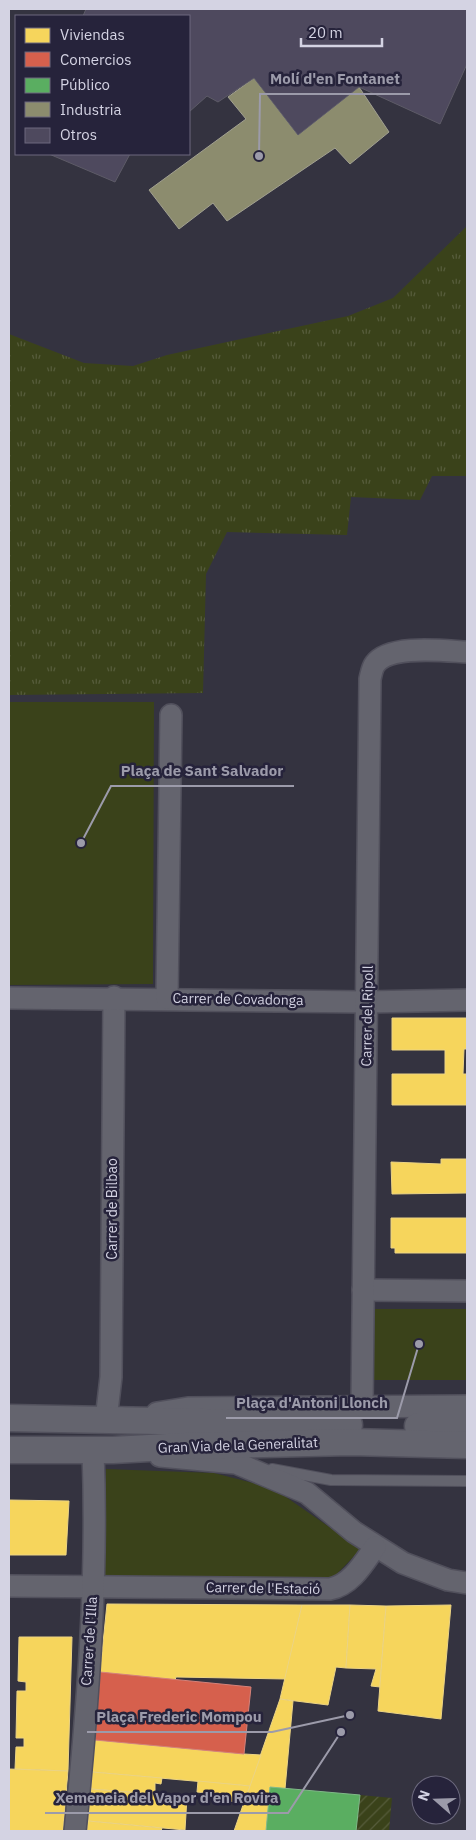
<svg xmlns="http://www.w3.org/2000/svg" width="476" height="1840" font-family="'IBM Plex Sans',sans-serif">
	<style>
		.grass { fill: url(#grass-tufts) }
		.park { fill: #3a421a }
		.garden { fill: url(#garden-furrows) }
		.homes { fill: #f6d55c; stroke: #ecd484 }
		.shops { fill: #d6604d; stroke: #d5827a }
		.public { fill: #5aae61; stroke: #7fb988 }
		.industry { fill: #8c8c6e; stroke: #a2a191 }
		.building { fill: #4e495e; stroke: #5d5b67 }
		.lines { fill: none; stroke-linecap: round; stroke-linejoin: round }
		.service-casing { stroke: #51505c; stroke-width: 12 }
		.minor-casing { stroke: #51505c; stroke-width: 24 }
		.tertiary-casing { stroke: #51505c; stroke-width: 29 }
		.service { stroke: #64646e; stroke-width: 10 }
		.minor { stroke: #64646e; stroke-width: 21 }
		.tertiary { stroke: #64646e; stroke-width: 26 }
		.labels { text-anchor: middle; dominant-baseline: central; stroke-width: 5; stroke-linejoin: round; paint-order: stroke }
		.street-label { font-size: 14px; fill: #d4d3e3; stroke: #26233b }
		.leader { fill: none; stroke: #9c9baa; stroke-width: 2 }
		.callout-dot { fill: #9c9baa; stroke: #26233b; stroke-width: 2 }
		.callout-label { font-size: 15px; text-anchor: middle; font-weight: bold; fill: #9c9baa; stroke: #26233b; stroke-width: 5; stroke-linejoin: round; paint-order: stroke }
	</style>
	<defs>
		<pattern id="grass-tufts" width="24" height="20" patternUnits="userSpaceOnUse" patternTransform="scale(1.25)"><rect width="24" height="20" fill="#3a421a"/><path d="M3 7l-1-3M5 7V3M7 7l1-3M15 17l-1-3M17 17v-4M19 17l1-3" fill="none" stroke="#565c3b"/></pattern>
		<pattern id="garden-furrows" width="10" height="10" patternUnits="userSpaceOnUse" patternTransform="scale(1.25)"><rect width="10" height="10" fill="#3a421a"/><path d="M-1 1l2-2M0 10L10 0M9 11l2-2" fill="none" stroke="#565c3b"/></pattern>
	</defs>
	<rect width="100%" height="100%" fill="#343340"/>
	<path class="grass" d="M467,226V476H432L420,500L351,497L347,535L227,532L206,574L203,693L9,695V334L84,363L133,366L167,355L348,316L393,298Z"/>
	<g class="park">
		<path d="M9,702H154L153,984L9,985Z"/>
		<path d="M371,1309H467V1380H370Z"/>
		<path d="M106,1469L214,1473L273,1488L361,1549L330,1581L102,1577Z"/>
	</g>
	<path class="garden" d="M360,1795L392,1798L389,1831H356Z"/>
	<g class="homes">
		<path d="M392,1018H467V1049H464L463,1074H467V1105H392V1074H445V1050H392Z"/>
		<path d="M441,1159H467V1193L392,1194L391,1162L441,1164Z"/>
		<path d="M391,1218H467V1253H395V1248H391Z"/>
		<path d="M9,1500L69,1501L66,1555H9Z"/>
		<path d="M107,1604L302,1605L286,1679L176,1677L175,1680L100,1672Z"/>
		<path d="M302,1605H350L346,1668L336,1667L328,1705L280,1699Z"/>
		<path d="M350,1605L386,1606L380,1687L371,1686L376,1669L346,1668Z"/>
		<path d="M451,1605L441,1719L378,1711L386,1606Z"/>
		<path d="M19,1637H72L68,1771L15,1769L16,1747H24V1738H16L17,1691H26V1682L18,1681Z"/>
		<path d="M280,1699L293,1701L285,1789L270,1787L266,1831H234Z"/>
		<path d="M95,1740L244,1754L261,1755L250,1786L92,1772Z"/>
		<path d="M9,1769L68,1771L63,1831H9Z"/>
		<path d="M92,1772L162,1778L161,1784L155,1783V1794L91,1789Z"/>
		<path d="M198,1781L250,1786L244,1803L229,1801V1795L197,1792Z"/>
		<path d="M91,1789L187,1797L185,1830L88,1821Z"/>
		<path d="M88,1821L162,1828L161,1831H87Z"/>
	</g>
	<path class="shops" d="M100,1672L251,1687L244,1754L95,1740Z"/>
	<path class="public" d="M270,1787L360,1795L356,1831H266Z"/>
	<path class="industry" d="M254,78L298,135L359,87L389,132L350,164L335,148L227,221L213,203L179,229L149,190L246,119L228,97Z"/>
	<g class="building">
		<path d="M86,9H467V64L440,124L359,87L298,135L254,78L218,102L207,96L189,112V16H83Z"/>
		<path d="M49,154H130L115,182Z"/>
	</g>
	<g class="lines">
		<g class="service-casing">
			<path id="service" d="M272,1469L331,1480L467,1481"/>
		</g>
		<g class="minor-casing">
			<g id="minor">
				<path d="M114,997L111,1377L106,1420L122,1418"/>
				<path d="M9,998L367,1002L467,1000"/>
				<path d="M167,998L171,715"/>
				<path d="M363,1290L467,1291"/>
				<path d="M362,1407L370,679C371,675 372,668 375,664C389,644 445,651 467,652"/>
				<path d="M157,1413L188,1408L467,1406"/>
				<path d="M160,1456L236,1463L262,1474L307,1493L354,1532L403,1563L448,1580L467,1583"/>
				<path d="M9,1586L330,1589C351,1585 363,1564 375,1547"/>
				<path d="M75,1831C88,1705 98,1577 93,1451"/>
			</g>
		</g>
		<g class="tertiary-casing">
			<g id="tertiary">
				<path d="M9,1418L349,1425"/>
				<path d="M418,1426H467"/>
				<path d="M9,1450H113L185,1446L351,1442L467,1445"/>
			</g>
		</g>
		<use href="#service" class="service"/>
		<use href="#minor" class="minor"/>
		<use href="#tertiary" class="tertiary"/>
	</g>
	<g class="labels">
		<g class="street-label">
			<text transform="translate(238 999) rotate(1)">Carrer de Covadonga</text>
			<text transform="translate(367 1016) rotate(-89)">Carrer del Ripoll</text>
			<text transform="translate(112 1209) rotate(-90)">Carrer de Bilbao</text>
			<text transform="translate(238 1445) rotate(-2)">Gran Via de la Generalitat</text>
			<text transform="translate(263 1588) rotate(1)">Carrer de l'Estació</text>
			<text transform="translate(89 1641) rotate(-86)">Carrer de l'Illa</text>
		</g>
	</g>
	<path class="leader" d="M259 156L260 94H410M81 843L111 786H294M419 1344L397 1418H226M350 1715L272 1732H87M341 1732L288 1813H45"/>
	<g class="callout-dot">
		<circle cx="259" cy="156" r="5"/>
		<circle cx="81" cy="843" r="5"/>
		<circle cx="419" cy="1344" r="5"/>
		<circle cx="350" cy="1715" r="5"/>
		<circle cx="341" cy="1732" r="5"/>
	</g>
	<g class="callout-label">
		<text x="335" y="84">Molí d'en Fontanet</text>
		<text x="202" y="776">Plaça de Sant Salvador</text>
		<text x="312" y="1408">Plaça d'Antoni Llonch</text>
		<text x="179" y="1722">Plaça Frederic Mompou</text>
		<text x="167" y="1803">Xemeneia del Vapor d'en Rovira</text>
	</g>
	<rect width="476" height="1840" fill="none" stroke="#d4d3e3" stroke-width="20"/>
	<rect x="15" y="15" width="175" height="140" fill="#26233b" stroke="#6c697e"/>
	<rect x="25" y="28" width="25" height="15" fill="#f6d55c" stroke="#6c697e"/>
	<text x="60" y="40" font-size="15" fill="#d4d3e3">Viviendas</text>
	<rect x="25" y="52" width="25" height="15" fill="#d6604d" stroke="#6c697e"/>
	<text x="60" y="65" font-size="15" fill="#d4d3e3">Comercios</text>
	<rect x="25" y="78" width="25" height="15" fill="#5aae61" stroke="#6c697e"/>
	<text x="60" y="90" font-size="15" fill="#d4d3e3">Público</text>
	<rect x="25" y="102" width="25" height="15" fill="#8c8c6e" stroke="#6c697e"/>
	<text x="60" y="115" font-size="15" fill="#d4d3e3">Industria</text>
	<rect x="25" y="128" width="25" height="15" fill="#4e495e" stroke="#6c697e"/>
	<text x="60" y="140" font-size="15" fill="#d4d3e3">Otros</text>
	<g transform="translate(436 1800) rotate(290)"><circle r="24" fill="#26233b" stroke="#6c697e"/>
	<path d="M0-4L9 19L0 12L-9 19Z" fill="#9c9baa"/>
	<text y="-8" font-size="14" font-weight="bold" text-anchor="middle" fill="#d4d3e3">N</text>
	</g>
	<path d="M301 38v8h81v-8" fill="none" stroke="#d4d3e3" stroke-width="2.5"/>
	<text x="308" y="38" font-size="15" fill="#d4d3e3" stroke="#26233b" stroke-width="4" paint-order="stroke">20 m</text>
</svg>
